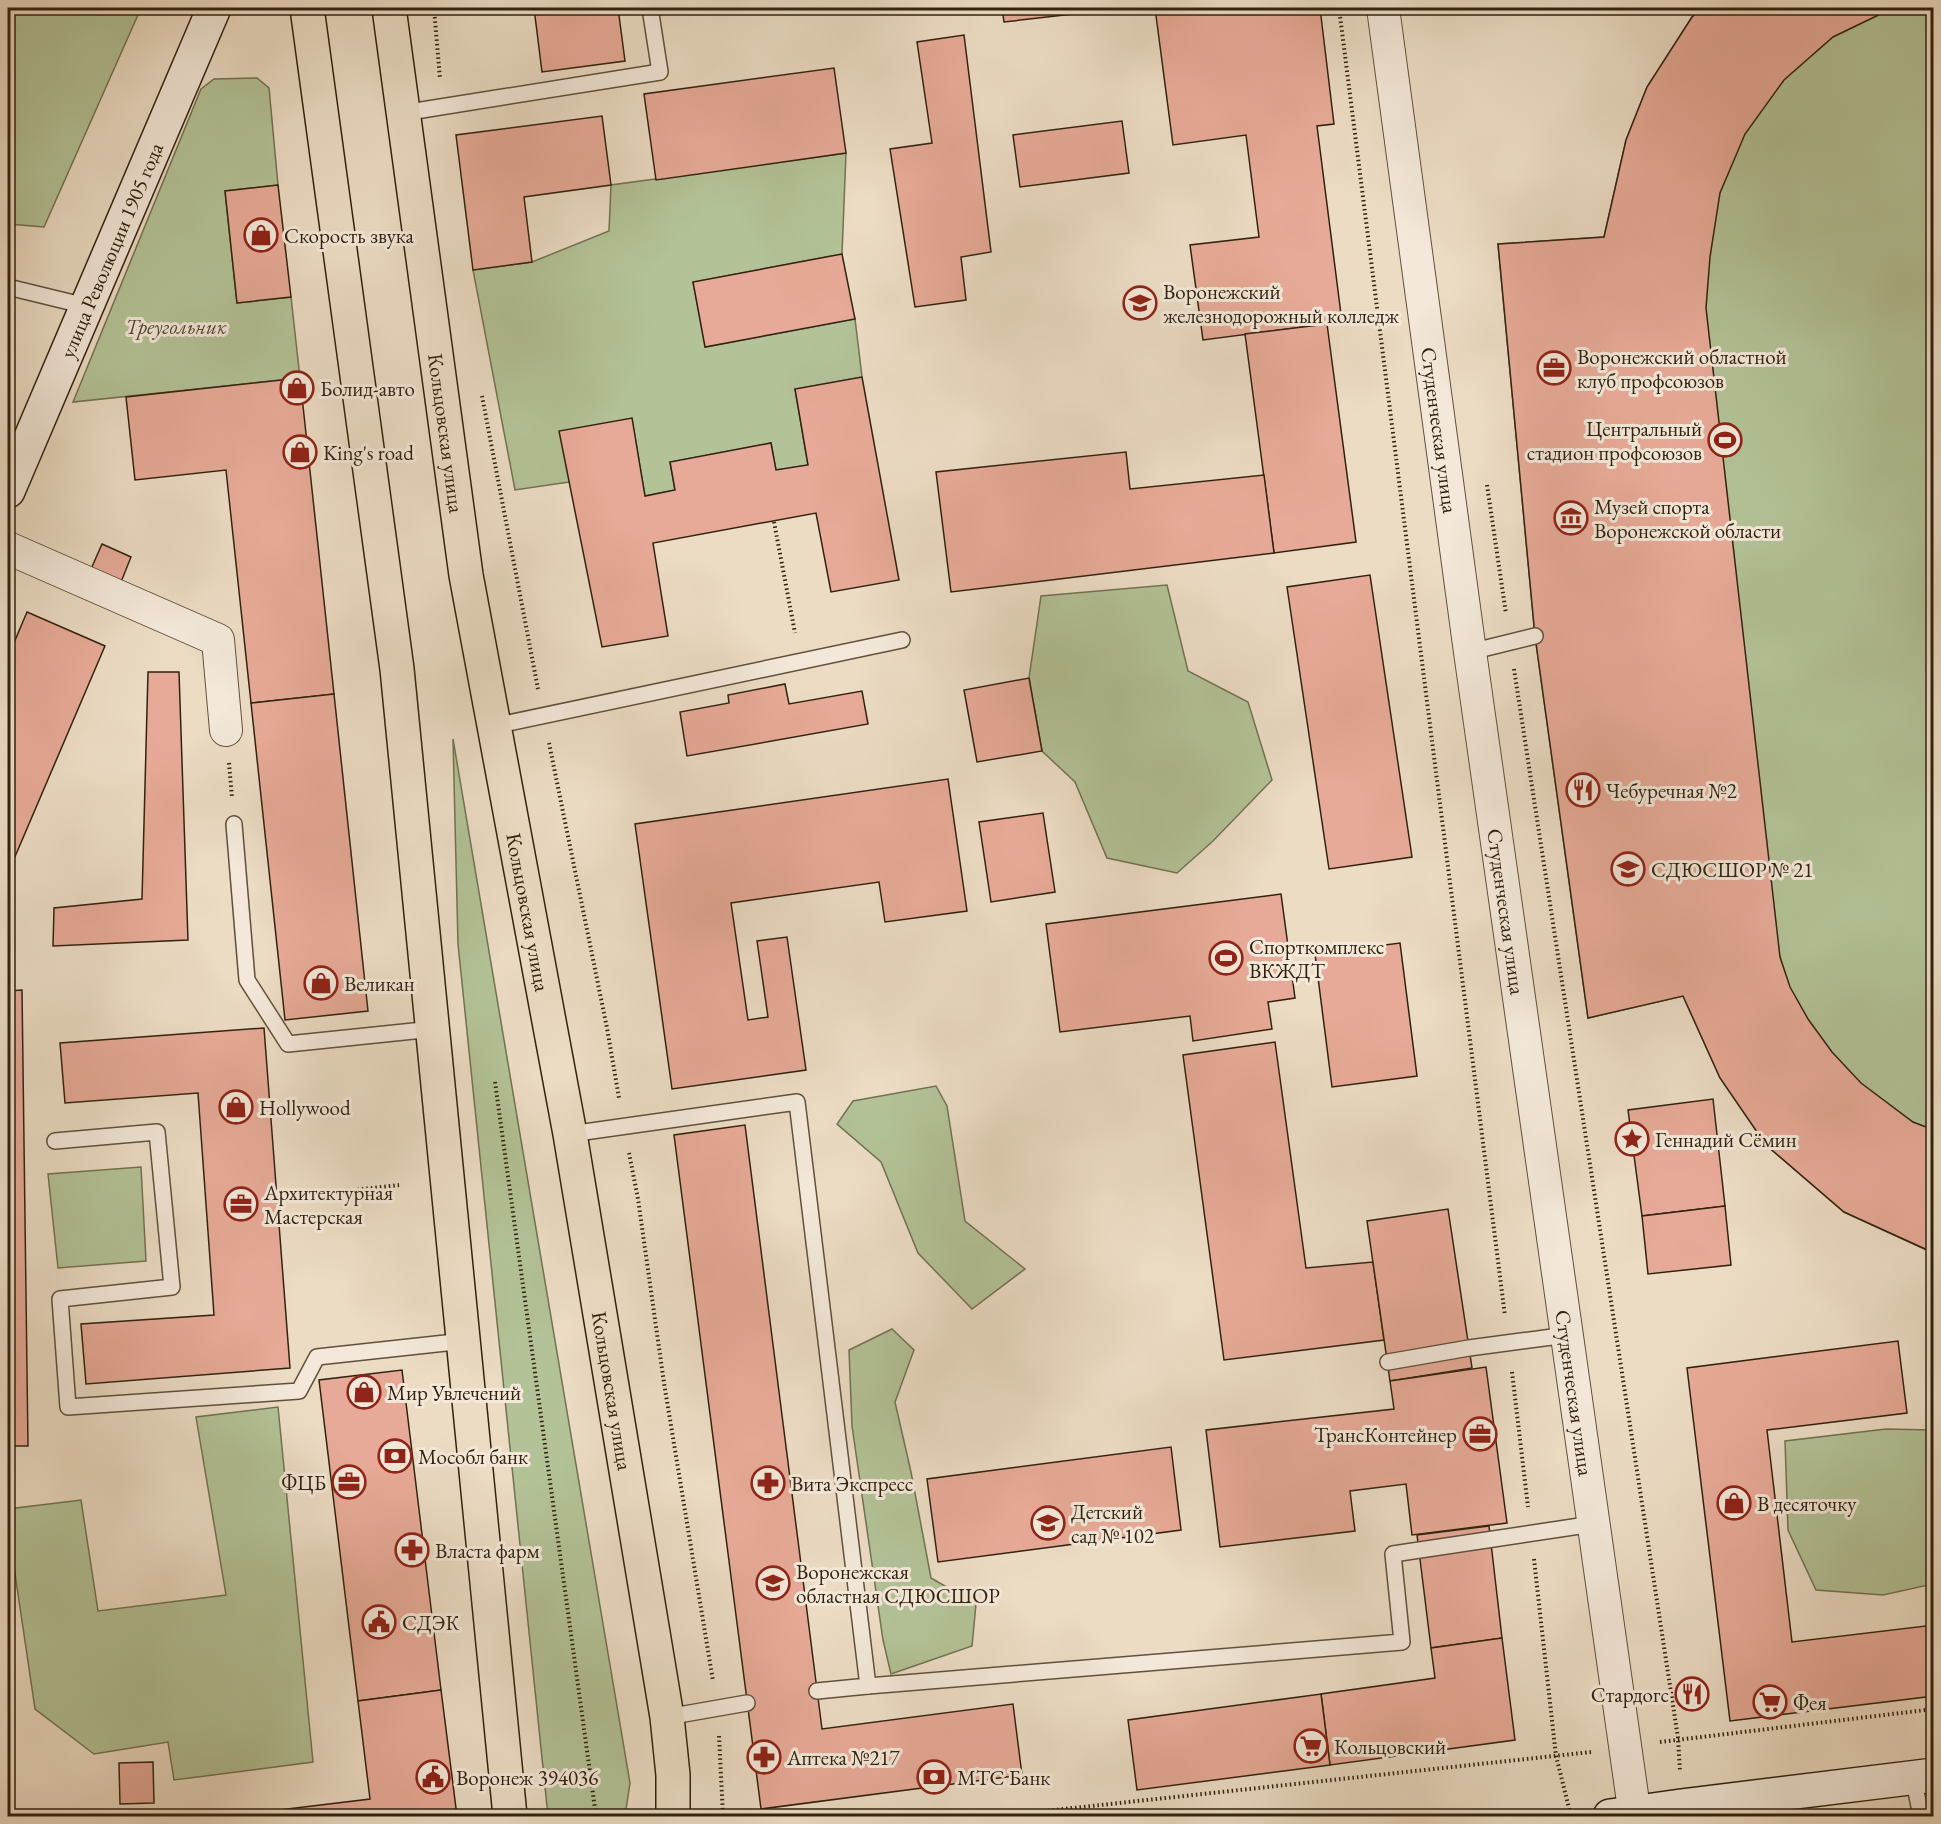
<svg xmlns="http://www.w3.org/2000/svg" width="1941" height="1824" font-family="'EB Garamond',serif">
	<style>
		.green { fill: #b3c297; stroke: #727252; stroke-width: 1.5 }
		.building { fill: #e7aa98; stroke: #31220e; stroke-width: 1.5 }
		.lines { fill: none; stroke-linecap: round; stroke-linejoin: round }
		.lane-casing { stroke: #60503c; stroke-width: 18 }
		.street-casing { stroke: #60503c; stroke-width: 34 }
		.secondary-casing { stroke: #31220e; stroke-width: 36 }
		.primary-casing { stroke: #31220e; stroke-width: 36 }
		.path { stroke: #31220e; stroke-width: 4; stroke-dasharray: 1.5 3; stroke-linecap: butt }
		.lane { stroke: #f3e8d9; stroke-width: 15 }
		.street { stroke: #f3e8d9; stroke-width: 32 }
		.secondary { stroke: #f3e8d9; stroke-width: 33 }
		.primary { stroke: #ecdcc4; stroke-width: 33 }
		.labels { text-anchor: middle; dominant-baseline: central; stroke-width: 6; stroke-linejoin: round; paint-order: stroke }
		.poi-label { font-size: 21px; fill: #31220e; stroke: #f3e8d9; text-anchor: start }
		.street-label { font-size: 21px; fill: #31220e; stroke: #f3e8d9 }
		.park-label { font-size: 21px; font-style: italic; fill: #524a30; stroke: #f3e8d9 }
	</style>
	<rect width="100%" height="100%" fill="#ecdcc4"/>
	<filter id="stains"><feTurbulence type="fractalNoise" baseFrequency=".00333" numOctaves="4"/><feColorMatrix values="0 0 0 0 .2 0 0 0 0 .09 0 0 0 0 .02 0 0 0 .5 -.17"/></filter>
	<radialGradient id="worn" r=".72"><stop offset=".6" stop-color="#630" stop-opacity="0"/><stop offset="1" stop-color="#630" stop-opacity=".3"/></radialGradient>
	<g class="green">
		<path d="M8,8H141L44,227L8,224Z"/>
		<path d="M1703,8H1933V1253L1844,1212L1766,1145L1720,1078L1683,996L1588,1018L1535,636L1498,244L1604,237L1626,140L1647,87L1692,17Z"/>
		<path d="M257,78L269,88L278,185L225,191L237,303L291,297L300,378L73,402L201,89L214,79Z"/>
		<path d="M846,153L842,254L693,282L706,347L855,319L862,377L795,389L808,465L776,470L771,443L670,462L675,490L645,496L632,419L569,482L515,490L473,270L532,262L609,231L611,185Z"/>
		<path d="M1167,585L1188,671L1248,702L1272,780L1213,841L1177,873L1107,858L1075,782L1042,751L1029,678L1041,596Z"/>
		<path d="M453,739L630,1783L625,1816H548L458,944Z"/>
		<path d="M936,1086L947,1106L965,1221L1025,1269L972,1309L918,1253L881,1162L837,1124L853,1101Z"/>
		<path d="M141,1167L146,1261L58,1268L48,1174Z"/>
		<path d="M892,1329L914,1350L895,1402L911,1472L931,1578L976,1604L972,1646L891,1674L883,1640L852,1426L849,1350Z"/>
		<path d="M278,1407L313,1762L174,1780L168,1742L94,1754L35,1709L8,1526V1509L81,1500L98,1611L226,1595L196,1417Z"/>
		<path d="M1886,1429L1933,1430V1584L1883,1595L1816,1590L1788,1530L1785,1441Z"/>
	</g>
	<g class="building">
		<path d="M534,8H618L625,61L542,72Z"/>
		<path d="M1002,8H1117V9L1004,22Z"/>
		<path d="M1155,8H1320L1334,124L1317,126L1342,322L1203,340L1190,245L1259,237L1246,135L1173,145Z"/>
		<path d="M1703,8H1893L1833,37L1784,80L1745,134L1720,193L1710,257L1706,308L1780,957L1790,987L1808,1019L1832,1052L1861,1083L1913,1122L1934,1130V1253L1844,1212L1766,1145L1720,1078L1683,996L1588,1018L1535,636L1498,244L1604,237L1626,140L1647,87L1692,17Z"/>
		<path d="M964,35L991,252L961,257L966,300L915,307L890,149L932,143L917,42Z"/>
		<path d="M834,68L846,153L656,180L644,94Z"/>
		<path d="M602,116L611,185L524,197L532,262L473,270L456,135Z"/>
		<path d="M1122,121L1129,173L1020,187L1013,135Z"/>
		<path d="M278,185L291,297L237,303L225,191Z"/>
		<path d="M842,254L855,319L705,347L693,282Z"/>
		<path d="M1327,324L1356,542L1274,553L1245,334Z"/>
		<path d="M862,377L899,580L831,592L816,513L653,543L668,636L602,647L559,431L632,418L645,496L675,490L670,462L771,443L776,470L808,465L795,389Z"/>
		<path d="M300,378L334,694L251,703L226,470L135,480L126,397Z"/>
		<path d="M1126,452L1130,489L1264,475L1274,553L951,592L936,472Z"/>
		<path d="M102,544L131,557L121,582L91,569Z"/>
		<path d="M1370,575L1412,857L1329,869L1287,587Z"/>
		<path d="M27,612L105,646L8,873V657Z"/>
		<path d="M148,672H179L188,940L53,946L54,908L142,899Z"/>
		<path d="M1029,678L1042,751L977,762L964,690Z"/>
		<path d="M785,684L789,704L862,691L868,724L687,756L680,712L729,703L728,695Z"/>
		<path d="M334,694L368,1011L285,1020L251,703Z"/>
		<path d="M948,779L967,911L885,922L879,882L731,903L748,1020L768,1017L757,941L787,937L806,1070L672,1089L635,824Z"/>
		<path d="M1043,813L1055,892L991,902L979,822Z"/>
		<path d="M1281,894L1295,998L1268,1002L1272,1029L1193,1041L1190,1016L1060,1032L1046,924Z"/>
		<path d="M1400,943L1417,1076L1332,1087L1315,954Z"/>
		<path d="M22,990L28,1446H8V991Z"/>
		<path d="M264,1028L290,1368L86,1384L81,1324L214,1315L198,1093L65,1103L60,1043Z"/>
		<path d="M1275,1042L1306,1268L1373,1262L1384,1340L1224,1360L1183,1055Z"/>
		<path d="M1713,1099L1725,1206L1642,1216L1628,1110Z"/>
		<path d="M745,1125L822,1729L1013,1704L1022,1775L761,1809L674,1135Z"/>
		<path d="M1725,1206L1731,1265L1648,1274L1642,1216Z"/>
		<path d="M1448,1209L1472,1368L1390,1381L1367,1221Z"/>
		<path d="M1898,1341L1907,1413L1767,1430L1792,1642L1934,1625V1696L1730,1721L1687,1368Z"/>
		<path d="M1486,1367L1507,1523L1412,1535L1406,1484L1350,1491L1355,1531L1220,1547L1206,1430L1394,1409L1390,1381Z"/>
		<path d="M402,1370L441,1690L358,1701L319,1380Z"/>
		<path d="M1171,1447L1181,1530L938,1562L927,1479Z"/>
		<path d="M1489,1526L1502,1638L1431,1648L1417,1535Z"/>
		<path d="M1502,1638L1515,1740L1330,1765L1321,1694L1435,1678L1431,1648Z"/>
		<path d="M441,1690L457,1816H230L370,1799L358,1701Z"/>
		<path d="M1321,1694L1330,1765L1137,1790L1128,1720Z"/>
		<path d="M153,1762L154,1803L120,1804L119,1763Z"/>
	</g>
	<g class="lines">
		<g class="lane-casing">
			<g id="lane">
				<path d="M403,113L660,72L650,8"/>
				<path d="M8,287L86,306"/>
				<path d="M1470,652L1535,636"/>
				<path d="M494,726L902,640"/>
				<path d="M234,824L247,980L288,1044L433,1029"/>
				<path d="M570,1134L797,1102L868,1686L817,1691"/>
				<path d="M55,1141L157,1132L172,1287L60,1299L68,1407L299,1391L317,1357L464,1341"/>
				<path d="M1388,1362L1469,1348L1567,1335"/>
				<path d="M868,1686L1402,1642L1393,1554L1593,1524"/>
				<path d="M667,1717L747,1703"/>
				<path d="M1913,1777L1921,1816"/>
			</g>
		</g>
		<g class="street-casing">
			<g id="street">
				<path id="s1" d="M1383,8L1470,652L1635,1816"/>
				<path d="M8,548L218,640L226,730"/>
			</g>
		</g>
		<g class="secondary-casing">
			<g id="secondary">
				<path id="s2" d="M8,491L214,8"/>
				<path d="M1610,1816L1681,1806L1934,1775"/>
			</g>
		</g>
		<g class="primary-casing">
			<g id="primary">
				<path d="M307,8L397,669L510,1816"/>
				<path id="s3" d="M389,8L466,575L570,1134L667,1717L673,1775V1816"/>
			</g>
		</g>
		<g class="path">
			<path d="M434,8L440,79"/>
			<path d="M1339,8L1505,1316"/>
			<path d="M482,396L538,689"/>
			<path d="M1487,485L1506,614"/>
			<path d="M774,522L795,633"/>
			<path d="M1514,669L1678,1738L1680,1771"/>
			<path d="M549,743L607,1028L619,1098"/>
			<path d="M229,763L232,798"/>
			<path d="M495,1082L596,1816"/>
			<path d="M629,1153L638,1199L664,1383L713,1681"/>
			<path d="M277,1199L399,1185"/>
			<path d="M1512,1372L1528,1507"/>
			<path d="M1534,1559L1556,1756L1571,1816"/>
			<path d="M719,1736L723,1816"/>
			<path d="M1660,1742L1934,1709"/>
			<path d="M999,1816L1591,1752"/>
		</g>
		<use href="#lane" class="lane"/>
		<use href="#street" class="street"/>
		<use href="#secondary" class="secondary"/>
		<use href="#primary" class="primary"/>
	</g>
	<defs>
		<g id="shop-ring" transform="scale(1.725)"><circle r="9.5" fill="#f3e8d9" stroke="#8f2418" stroke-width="1.5"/><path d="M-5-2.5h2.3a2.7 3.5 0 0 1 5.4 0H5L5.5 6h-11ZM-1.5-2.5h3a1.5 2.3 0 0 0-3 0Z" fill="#8f2418"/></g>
		<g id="university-ring" transform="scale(1.725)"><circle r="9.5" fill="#f3e8d9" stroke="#8f2418" stroke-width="1.5"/><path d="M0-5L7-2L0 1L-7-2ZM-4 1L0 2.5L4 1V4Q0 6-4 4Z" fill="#8f2418"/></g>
		<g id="office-ring" transform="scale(1.725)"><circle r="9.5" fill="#f3e8d9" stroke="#8f2418" stroke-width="1.5"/><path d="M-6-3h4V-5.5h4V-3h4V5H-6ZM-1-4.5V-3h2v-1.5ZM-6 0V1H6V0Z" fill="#8f2418"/></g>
		<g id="stadium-ring" transform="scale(1.725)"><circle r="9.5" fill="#f3e8d9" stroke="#8f2418" stroke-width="1.5"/><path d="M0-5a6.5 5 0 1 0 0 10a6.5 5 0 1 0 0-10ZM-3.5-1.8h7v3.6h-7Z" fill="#8f2418"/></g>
		<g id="museum-ring" transform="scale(1.725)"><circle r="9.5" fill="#f3e8d9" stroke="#8f2418" stroke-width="1.5"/><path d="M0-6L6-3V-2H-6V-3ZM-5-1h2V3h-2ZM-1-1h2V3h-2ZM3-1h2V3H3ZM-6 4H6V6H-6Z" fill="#8f2418"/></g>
		<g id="restaurant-ring" transform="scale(1.725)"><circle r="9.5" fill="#f3e8d9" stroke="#8f2418" stroke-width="1.5"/><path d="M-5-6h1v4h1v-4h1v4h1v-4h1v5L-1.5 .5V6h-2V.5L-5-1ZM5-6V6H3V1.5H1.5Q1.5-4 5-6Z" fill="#8f2418"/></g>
		<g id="school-ring" transform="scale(1.725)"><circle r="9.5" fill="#f3e8d9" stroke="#8f2418" stroke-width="1.5"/><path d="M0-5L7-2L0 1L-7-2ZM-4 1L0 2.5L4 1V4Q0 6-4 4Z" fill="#8f2418"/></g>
		<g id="sight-ring" transform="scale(1.725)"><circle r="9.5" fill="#f3e8d9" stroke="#8f2418" stroke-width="1.5"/><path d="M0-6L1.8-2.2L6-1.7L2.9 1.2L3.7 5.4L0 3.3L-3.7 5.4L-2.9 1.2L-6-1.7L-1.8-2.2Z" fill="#8f2418"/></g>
		<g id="bank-ring" transform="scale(1.725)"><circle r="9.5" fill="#f3e8d9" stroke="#8f2418" stroke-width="1.5"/><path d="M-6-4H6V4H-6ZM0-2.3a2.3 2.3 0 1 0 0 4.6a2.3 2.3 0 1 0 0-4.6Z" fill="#8f2418"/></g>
		<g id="pharmacy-ring" transform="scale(1.725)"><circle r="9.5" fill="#f3e8d9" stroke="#8f2418" stroke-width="1.5"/><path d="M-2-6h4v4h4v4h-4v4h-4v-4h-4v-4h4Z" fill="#8f2418"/></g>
		<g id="civic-ring" transform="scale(1.725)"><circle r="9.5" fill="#f3e8d9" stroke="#8f2418" stroke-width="1.5"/><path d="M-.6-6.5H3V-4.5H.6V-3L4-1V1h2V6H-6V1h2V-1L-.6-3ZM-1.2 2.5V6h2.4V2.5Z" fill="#8f2418"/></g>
		<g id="supermarket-ring" transform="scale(1.725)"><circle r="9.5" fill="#f3e8d9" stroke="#8f2418" stroke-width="1.5"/><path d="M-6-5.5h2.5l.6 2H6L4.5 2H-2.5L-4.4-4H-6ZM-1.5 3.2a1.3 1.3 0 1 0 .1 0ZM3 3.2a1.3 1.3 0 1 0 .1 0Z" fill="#8f2418"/></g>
	</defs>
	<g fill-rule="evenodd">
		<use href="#shop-ring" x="261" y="235"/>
		<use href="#university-ring" x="1140" y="303"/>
		<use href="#office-ring" x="1554" y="368"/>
		<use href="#shop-ring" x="297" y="388"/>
		<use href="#stadium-ring" x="1725" y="440"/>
		<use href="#shop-ring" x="300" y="452"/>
		<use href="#museum-ring" x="1571" y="518"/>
		<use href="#restaurant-ring" x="1583" y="790"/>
		<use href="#school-ring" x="1628" y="869"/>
		<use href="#stadium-ring" x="1226" y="958"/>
		<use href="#shop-ring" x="321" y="983"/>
		<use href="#shop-ring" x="236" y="1107"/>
		<use href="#sight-ring" x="1632" y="1139"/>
		<use href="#office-ring" x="241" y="1204"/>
		<use href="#shop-ring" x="364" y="1392"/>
		<use href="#office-ring" x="1480" y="1434"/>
		<use href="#bank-ring" x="395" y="1456"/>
		<use href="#office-ring" x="349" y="1482"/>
		<use href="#pharmacy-ring" x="768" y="1483"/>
		<use href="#shop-ring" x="1734" y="1503"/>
		<use href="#school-ring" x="1048" y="1523"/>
		<use href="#pharmacy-ring" x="412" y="1550"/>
		<use href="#school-ring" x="773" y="1583"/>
		<use href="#civic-ring" x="379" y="1622"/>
		<use href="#restaurant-ring" x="1692" y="1694"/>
		<use href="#supermarket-ring" x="1770" y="1702"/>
		<use href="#supermarket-ring" x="1311" y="1746"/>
		<use href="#pharmacy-ring" x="764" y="1757"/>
		<use href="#civic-ring" x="433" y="1777"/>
		<use href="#bank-ring" x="934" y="1777"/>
	</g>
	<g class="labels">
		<g class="poi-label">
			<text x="284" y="235">Скорость звука</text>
			<text x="1163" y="291">Воронежский<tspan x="1163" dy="24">железнодорожный колледж</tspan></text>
			<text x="1577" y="356">Воронежский областной<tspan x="1577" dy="24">клуб профсоюзов</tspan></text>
			<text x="320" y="388">Болид-авто</text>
			<text x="1702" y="428" text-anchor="end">Центральный<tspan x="1702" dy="24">стадион профсоюзов</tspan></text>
			<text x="323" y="452">King's road</text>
			<text x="1594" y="506">Музей спорта<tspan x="1594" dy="24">Воронежской области</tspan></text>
			<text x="1606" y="790">Чебуречная №2</text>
			<text x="1651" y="869">СДЮСШОР № 21</text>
			<text x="1249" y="946">Спорткомплекс<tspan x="1249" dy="24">ВКЖДТ</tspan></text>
			<text x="344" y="983">Великан</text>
			<text x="259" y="1107">Hollywood</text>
			<text x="1655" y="1139">Геннадий Сёмин</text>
			<text x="264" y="1192">Архитектурная<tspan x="264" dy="24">Мастерская</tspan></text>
			<text x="387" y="1392">Мир Увлечений</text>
			<text x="1457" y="1434" text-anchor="end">ТрансКонтейнер</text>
			<text x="418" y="1456">Мособл банк</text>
			<text x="326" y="1482" text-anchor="end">ФЦБ</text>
			<text x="791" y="1483">Вита Экспресс</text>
			<text x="1757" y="1503">В десяточку</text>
			<text x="1071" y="1511">Детский<tspan x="1071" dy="24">сад № 102</tspan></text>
			<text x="435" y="1550">Власта фарм</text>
			<text x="796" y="1571">Воронежская<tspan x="796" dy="24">областная СДЮСШОР</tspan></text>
			<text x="402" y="1622">СДЭК</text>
			<text x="1669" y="1694" text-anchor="end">Стардогс</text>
			<text x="1793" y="1702">Фея</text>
			<text x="1334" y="1746">Кольцовский</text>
			<text x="787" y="1757">Аптека №217</text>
			<text x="456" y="1777">Воронеж 394036</text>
			<text x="957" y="1777">МТС Банк</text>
		</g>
		<g class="street-label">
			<text stroke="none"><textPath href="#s2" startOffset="262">улица Революции 1905 года</textPath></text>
			<text stroke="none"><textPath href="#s1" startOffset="426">Студенческая улица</textPath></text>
			<text stroke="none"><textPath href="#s3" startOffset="429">Кольцовская улица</textPath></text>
			<text stroke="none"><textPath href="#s1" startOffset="912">Студенческая улица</textPath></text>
			<text stroke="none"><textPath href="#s3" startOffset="915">Кольцовская улица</textPath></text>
			<text stroke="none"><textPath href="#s3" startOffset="1401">Кольцовская улица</textPath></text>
			<text stroke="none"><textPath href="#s1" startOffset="1398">Студенческая улица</textPath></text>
		</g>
		<g class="park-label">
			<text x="176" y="326">Треугольник</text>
		</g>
	</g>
	<rect width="1941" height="1824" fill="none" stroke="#ecdcc4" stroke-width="30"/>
	<rect x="9" y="9" width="1923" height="1806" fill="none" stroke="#31220e" stroke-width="3"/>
	<rect x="15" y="15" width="1911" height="1794" fill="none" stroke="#31220e" stroke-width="1.5"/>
	<rect width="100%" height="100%" filter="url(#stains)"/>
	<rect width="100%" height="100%" fill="url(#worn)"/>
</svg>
